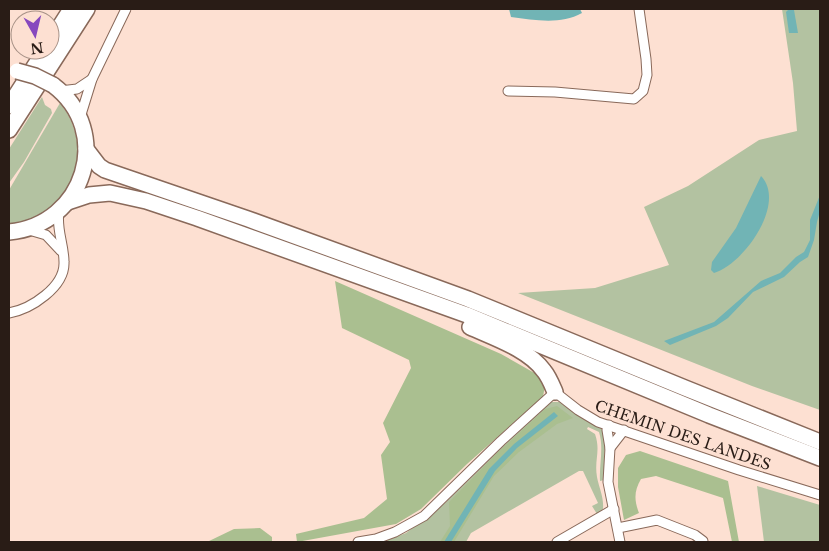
<svg xmlns="http://www.w3.org/2000/svg" width="829" height="551" font-family="'Libre Baskerville',serif">
	<style>
		.green { fill: #b3c2a1 }
		.forest { fill: #aabf90 }
		.water { fill: #71b4b5 }
		.lines { fill: none; stroke-linecap: round; stroke-linejoin: round }
		.minor-casing { stroke: #89695a; stroke-width: 11 }
		.trunk-casing { stroke: #89695a; stroke-width: 18 }
		.minor { stroke: #fff; stroke-width: 9 }
		.trunk { stroke: #fff; stroke-width: 15 }
		.trunk-bridge-casing { stroke: #89695a; stroke-width: 18; stroke-linecap: butt }
		.trunk-bridge { stroke: #fff; stroke-width: 15 }
		.labels { text-anchor: middle; dominant-baseline: central; stroke-width: 4; stroke-linejoin: round; paint-order: stroke }
		.street-label { font-size: 15px; fill: #291c16; stroke: #fde0d2 }
	</style>
	<rect width="100%" height="100%" fill="#fde0d2"/>
	<g class="green">
		<path d="M782,9H820V410L752,386L518,293L595,288L669,265L644,207L688,186L759,140L797,131L793,83Z"/>
		<path d="M42,97L45,105L51,109L52,113L24,162L9,183V149Z"/>
		<path d="M60,103C98,150 71,221 9,224V190Z"/>
		<path d="M551,402H559L583,418L601,428L606,438L604,459V480L600,481C599,465 604,448 599,432L588,427L587,429L595,434C601,451 594,460 597,477C599,488 604,497 603,509L597,514L592,506L598,503L583,471H579L471,533L466,542H383L406,533L446,502L537,413Z"/>
		<path d="M757,486L820,505V542H764Z"/>
	</g>
	<g class="forest">
		<path d="M335,281L501,354L538,375L545,385L543,397L467,464L421,509L396,524L297,542L296,534L364,518L387,499L381,455L390,442L383,423L411,368L409,360L342,328Z"/>
		<path d="M557,406L573,418L557,424L519,452L494,476L454,542H440L450,526L449,502L496,454L545,409Z"/>
		<path d="M640,451L728,481L739,542H732L723,498L656,476L641,479C634,491 634,500 639,513L624,520L618,487V468L626,455Z"/>
		<path d="M260,528L272,537V542H207L234,529Z"/>
	</g>
	<g class="water">
		<path d="M509,9H580L582,13C560,25 535,20 511,17Z"/>
		<path d="M789,9L794,10L798,33H789L786,12Z"/>
		<path d="M761,176C787,203 744,264 714,273L711,270L712,262L736,228Z"/>
		<path d="M820,195V211L817,222L814,240L808,257L800,262L784,277L753,292L728,318L716,326L670,345L664,341L714,322L761,281L780,273L796,257L804,252L810,240V220Z"/>
		<path d="M554,412L558,416L517,448L495,471L451,542H444L489,469L514,444Z"/>
	</g>
	<g class="lines">
		<g class="minor-casing">
			<g id="minor">
				<path d="M60,91L77,89L92,79"/>
				<path d="M508,91L555,92L634,99L643,91L647,75L646,59L639,9"/>
				<path d="M79,121L92,79L126,9"/>
				<path d="M29,230L46,235L61,251"/>
				<path d="M9,313C31,309 65,287 64,262C64,244 56,229 59,212"/>
				<path d="M609,425L607,430L610,448L608,482L620,542"/>
				<path d="M610,448L624,430"/>
				<path d="M618,528L657,520L695,535L703,541"/>
				<path d="M358,542L376,539L395,532L424,516L501,441L555,392L578,410L598,422L739,470L820,495"/>
				<path d="M557,542L614,509"/>
			</g>
		</g>
		<g class="trunk-casing">
			<g id="trunk">
				<path d="M50,42L71,9"/>
				<path d="M9,106L45,50"/>
				<path d="M9,130L87,9"/>
				<path d="M86,149L99,166L105,170L248,219L468,299L685,388L820,442"/>
				<path d="M68,202L89,195L110,193L146,201L197,218L467,315L709,415L820,458"/>
				<path d="M9,232C85,225 114,131 53,85"/>
				<path d="M470,327C494,338 528,349 544,371C549,377 552,385 555,392"/>
			</g>
		</g>
		<use href="#minor" class="minor"/>
		<use href="#trunk" class="trunk"/>
		<g class="trunk-bridge-casing">
			<path id="trunk-bridge" d="M17,71L35,76L53,85"/>
		</g>
		<use href="#trunk-bridge" class="trunk-bridge"/>
	</g>
	<g class="labels">
		<g class="street-label">
			<text transform="translate(683 435) rotate(19)">CHEMIN DES LANDES</text>
		</g>
	</g>
	<rect width="829" height="551" fill="none" stroke="#291c16" stroke-width="20"/>
	<g transform="translate(35 35) rotate(172)"><circle r="24" fill="#fde0d2" stroke="#a89287"/>
	<path d="M0-4L9 19L0 12L-9 19Z" fill="#8748be"/>
	<text y="-8" font-size="14" font-weight="bold" text-anchor="middle" fill="#291c16">N</text>
	</g>
</svg>
